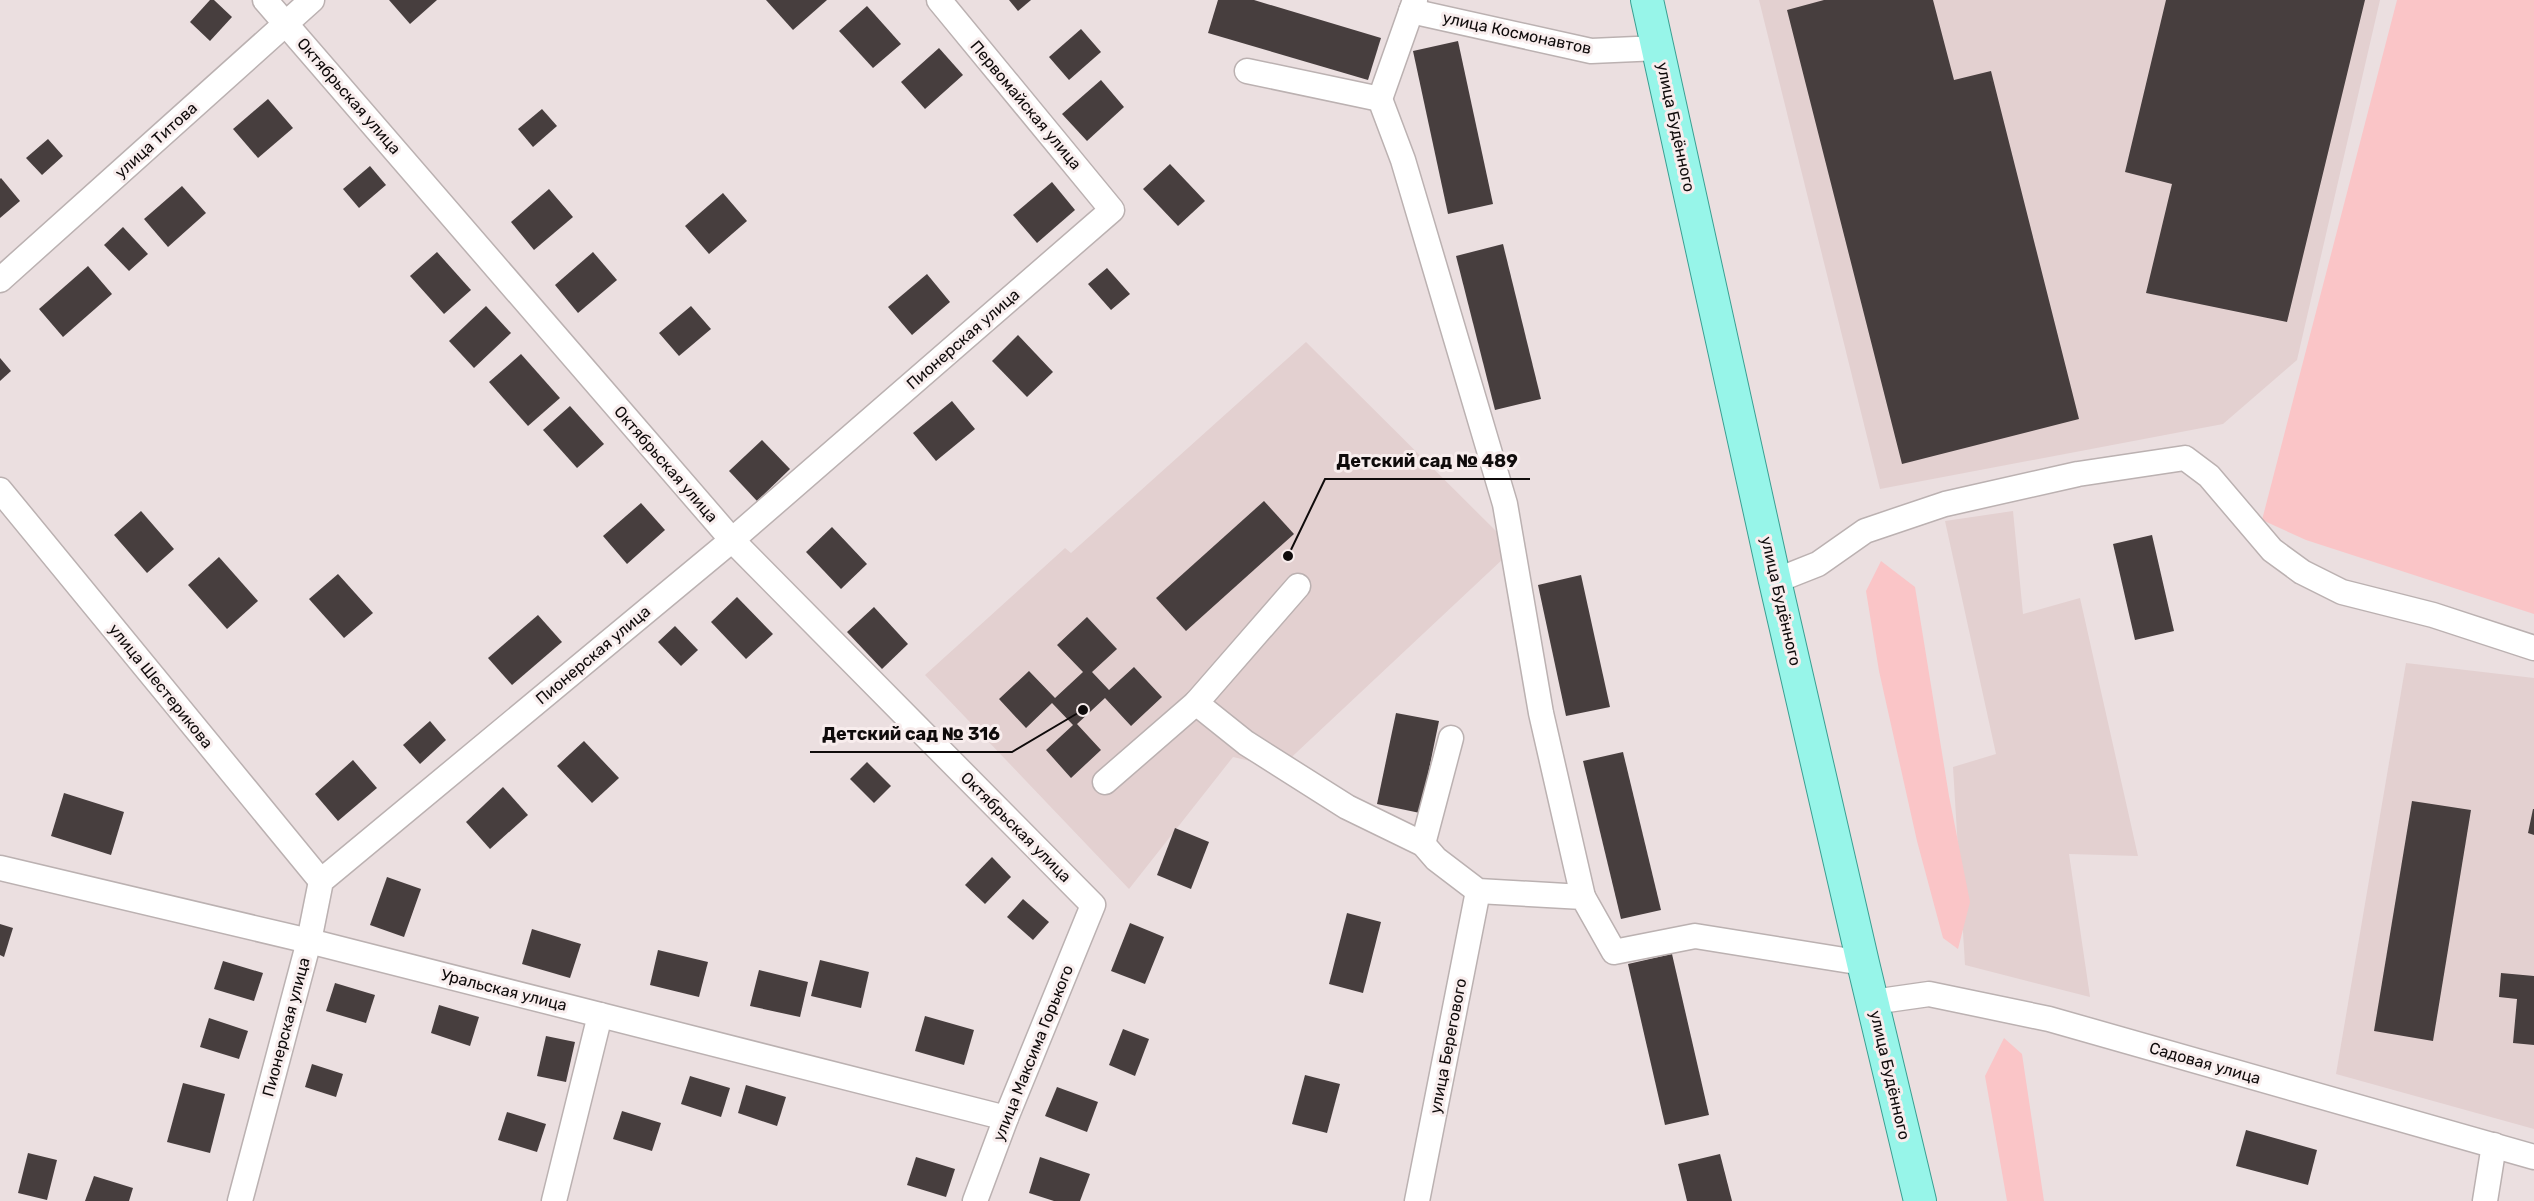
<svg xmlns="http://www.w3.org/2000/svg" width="2534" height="1201" font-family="Rubik,sans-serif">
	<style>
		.built { fill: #e3d0d0 }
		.green { fill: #fac5c7 }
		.building { fill: #473e3e }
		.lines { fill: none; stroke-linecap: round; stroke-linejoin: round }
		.minor-casing { stroke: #bbb1b1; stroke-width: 27 }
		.major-casing { stroke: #3a9f92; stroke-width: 34 }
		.minor { stroke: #fff; stroke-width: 24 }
		.major { stroke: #97f5e9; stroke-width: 32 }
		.labels { text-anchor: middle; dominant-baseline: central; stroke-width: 6; stroke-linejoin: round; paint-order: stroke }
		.street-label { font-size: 16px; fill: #0f0b0b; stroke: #f8eded }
		.leader { fill: none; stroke: #0f0b0b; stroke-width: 2 }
		.callout-dot { fill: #0f0b0b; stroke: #f8eded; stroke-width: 2 }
		.callout-label { font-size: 18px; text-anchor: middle; font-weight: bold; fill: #0f0b0b; stroke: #f8eded; stroke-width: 6; stroke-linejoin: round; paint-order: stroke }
	</style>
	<rect width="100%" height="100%" fill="#ebdfe0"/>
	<g class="built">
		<path d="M1759,0H2380L2297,360L2223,424L1880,489Z"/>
		<path d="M1306,342L1501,536L1504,558L1280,768L1233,757L1129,889L925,675L1065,548L1071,553Z"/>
		<path d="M2013,511L2023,614L2080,598L2138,856L2069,854L2090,997L1965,965L1953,767L1996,754L1945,521Z"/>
		<path d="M2406,663L2534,678V1129L2336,1074Z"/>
	</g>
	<g class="green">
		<path d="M2397,0H2534V614L2306,540L2262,520Z"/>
		<path d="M1881,561L1915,587L1949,796L1970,902L1958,949L1943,938L1917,841L1879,671L1866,591Z"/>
		<path d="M2004,1038L2022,1054L2044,1201H2007L1985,1076Z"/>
	</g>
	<g class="building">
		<path d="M210,0H214L232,17L210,41L190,22Z"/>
		<path d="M389,0H437L410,24Z"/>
		<path d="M766,0H827L793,30Z"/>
		<path d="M1009,0H1031L1018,11Z"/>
		<path d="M1218,0H1254L1381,38L1368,80L1208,33Z"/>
		<path d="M1824,0H1933L1954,80L1991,71L2079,419L1902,464L1787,10Z"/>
		<path d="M2166,0H2365L2287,322L2146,293L2172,184L2125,172Z"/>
		<path d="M867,6L901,44L873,68L839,31Z"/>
		<path d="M1081,29L1101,52L1069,80L1049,57Z"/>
		<path d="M1458,41L1493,204L1448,214L1413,51Z"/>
		<path d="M939,48L963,75L925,109L901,82Z"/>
		<path d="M1101,80L1124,107L1087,141L1062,114Z"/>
		<path d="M268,99L293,128L258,158L233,129Z"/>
		<path d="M542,109L557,126L533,147L518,129Z"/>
		<path d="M48,139L63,156L42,175L26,158Z"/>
		<path d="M1170,164L1205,201L1178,226L1143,189Z"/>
		<path d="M370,166L386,185L359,208L343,189Z"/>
		<path d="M1,178L20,201L0,218V179Z"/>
		<path d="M1052,182L1075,210L1037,243L1013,215Z"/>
		<path d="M182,186L206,213L168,247L144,219Z"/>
		<path d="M549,189L573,217L534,250L511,222Z"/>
		<path d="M723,193L747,221L709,254L685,226Z"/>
		<path d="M123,227L148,254L129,271L104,245Z"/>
		<path d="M1503,244L1541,399L1495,410L1456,256Z"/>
		<path d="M437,252L471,290L444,314L410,276Z"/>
		<path d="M593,252L617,280L578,313L555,285Z"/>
		<path d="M88,266L112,294L63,337L39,309Z"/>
		<path d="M1107,268L1130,294L1111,310L1088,284Z"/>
		<path d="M927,274L950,302L912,335L888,307Z"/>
		<path d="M486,306L511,333L474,368L449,341Z"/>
		<path d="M691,306L711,329L679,356L659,333Z"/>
		<path d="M1018,335L1053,372L1027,397L992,361Z"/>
		<path d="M521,354L560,398L528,426L489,382Z"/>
		<path d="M0,358L11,371L0,381Z"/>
		<path d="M952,401L975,429L936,461L913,433Z"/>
		<path d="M570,406L604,444L577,468L543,430Z"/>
		<path d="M762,440L790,469L757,501L729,471Z"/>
		<path d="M1264,501L1294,534L1186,631L1156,598Z"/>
		<path d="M641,503L665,530L627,564L603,536Z"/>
		<path d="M141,511L174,549L147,573L114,535Z"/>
		<path d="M832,527L867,564L841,589L806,552Z"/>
		<path d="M2152,535L2174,631L2135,640L2113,544Z"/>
		<path d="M219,557L258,601L227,629L188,585Z"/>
		<path d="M338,574L373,613L344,638L309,599Z"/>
		<path d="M1581,575L1610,707L1566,716L1538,585Z"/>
		<path d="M737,597L773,634L746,659L711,622Z"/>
		<path d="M874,607L908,644L882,669L847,632Z"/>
		<path d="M538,615L562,642L512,685L488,658Z"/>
		<path d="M1087,617L1117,649L1092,672L1109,690L1134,667L1162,697L1131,726L1105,698L1077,724L1101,750L1071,778L1046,750L1073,725L1052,703L1026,728L999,699L1029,671L1055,698L1083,672L1057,645Z"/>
		<path d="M675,626L698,650L681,666L658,642Z"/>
		<path d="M1396,713L1439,721L1420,813L1377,804Z"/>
		<path d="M430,721L446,740L420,764L403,745Z"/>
		<path d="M584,741L619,778L592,803L557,766Z"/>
		<path d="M1623,752L1661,910L1621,919L1583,761Z"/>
		<path d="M353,760L377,788L338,821L315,794Z"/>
		<path d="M867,762L891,786L874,803L850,779Z"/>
		<path d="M503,787L528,815L490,849L466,822Z"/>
		<path d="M64,793L124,812L111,855L51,836Z"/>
		<path d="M2412,801L2471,810L2433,1041L2374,1031Z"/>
		<path d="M2533,809H2534V835L2528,833Z"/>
		<path d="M1175,828L1209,842L1191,889L1157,875Z"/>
		<path d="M992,857L1011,877L985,904L965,885Z"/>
		<path d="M387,877L421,889L404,937L370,925Z"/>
		<path d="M1023,899L1049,922L1033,940L1007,917Z"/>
		<path d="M1347,913L1381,922L1363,993L1329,984Z"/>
		<path d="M1130,923L1164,937L1145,984L1111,971Z"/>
		<path d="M0,924L13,928L4,957L0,955Z"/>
		<path d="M532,929L581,944L570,978L522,964Z"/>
		<path d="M658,950L708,962L699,997L650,985Z"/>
		<path d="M1672,954L1709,1115L1665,1125L1628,964Z"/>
		<path d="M820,960L869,972L861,1008L811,996Z"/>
		<path d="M223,961L263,973L254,1001L214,989Z"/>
		<path d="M759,970L808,982L800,1017L750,1006Z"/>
		<path d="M2501,973L2534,976V1045L2513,1043L2517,999L2499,997Z"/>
		<path d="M335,983L375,995L366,1023L326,1011Z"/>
		<path d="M439,1005L479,1017L470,1046L431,1033Z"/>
		<path d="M925,1016L974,1030L964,1065L915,1051Z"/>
		<path d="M209,1018L248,1031L239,1059L200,1047Z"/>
		<path d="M1123,1029L1149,1039L1135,1076L1109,1065Z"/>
		<path d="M546,1036L575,1042L566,1082L537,1076Z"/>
		<path d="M312,1064L343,1074L336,1097L305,1087Z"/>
		<path d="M1305,1075L1340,1084L1327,1133L1292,1124Z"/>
		<path d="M690,1076L730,1088L721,1117L681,1104Z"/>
		<path d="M183,1083L225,1094L210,1153L167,1142Z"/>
		<path d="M746,1085L786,1097L777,1126L738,1113Z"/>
		<path d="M1057,1087L1098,1102L1087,1132L1045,1116Z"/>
		<path d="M622,1111L661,1123L652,1151L613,1139Z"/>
		<path d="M507,1112L546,1124L537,1152L498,1140Z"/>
		<path d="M2246,1130L2317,1150L2308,1185L2236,1166Z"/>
		<path d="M28,1153L57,1160L47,1200L18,1193Z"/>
		<path d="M1720,1154L1732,1201H1687L1678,1164Z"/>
		<path d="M916,1157L955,1169L946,1197L907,1185Z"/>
		<path d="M1040,1157L1090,1174L1080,1201H1054L1029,1193Z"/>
		<path d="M94,1176L133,1188L129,1201H85Z"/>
	</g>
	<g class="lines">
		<g class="minor-casing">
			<g id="minor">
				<path d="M265,0L732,540L1093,905L1006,1118L975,1201"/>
				<path d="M1411,11L1591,51L1659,48"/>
				<path d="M1247,71L1380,99L1403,160L1505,504L1541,713L1583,897"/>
				<path d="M1380,99L1415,0"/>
				<path d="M0,280L312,0"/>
				<path d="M0,490L321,881"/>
				<path d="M1775,581L1818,564L1865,531L1945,504L2078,474L2185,458L2209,476L2272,550L2302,572L2342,592L2433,615L2534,648"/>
				<path d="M1196,703L1246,743L1347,807L1423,844L1436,859L1478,891L1583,897L1614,952L1695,936L1863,963"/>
				<path d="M1105,782L1196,703L1298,586"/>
				<path d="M1423,844L1451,738"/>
				<path d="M0,868L309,941L1006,1118"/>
				<path d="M1873,1002L1929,994L2049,1019L2534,1157"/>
				<path d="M240,1201L309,941L321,881L732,540L1112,210L939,0"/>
				<path d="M554,1201L600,1015"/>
				<path d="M1417,1201L1478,891"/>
				<path d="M2485,1201L2494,1145"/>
			</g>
		</g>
		<g class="major-casing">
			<path id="major" d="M1647,0L1775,581L1863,963L1920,1201"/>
		</g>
		<use href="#minor" class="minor"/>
		<use href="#major" class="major"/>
	</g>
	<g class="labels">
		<g class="street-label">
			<text transform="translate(1517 33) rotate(12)">улица Космонавтов</text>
			<text transform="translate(349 96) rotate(49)">Октябрьская улица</text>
			<text transform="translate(1026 105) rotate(50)">Первомайская улица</text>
			<text transform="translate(1676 127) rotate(78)">улица Будённого</text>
			<text transform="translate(156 140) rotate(-42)">улица Титова</text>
			<text transform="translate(963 339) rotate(-41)">Пионерская улица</text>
			<text transform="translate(666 464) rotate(49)">Октябрьская улица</text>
			<text transform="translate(1781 601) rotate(77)">улица Будённого</text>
			<text transform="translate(593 655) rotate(-40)">Пионерская улица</text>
			<text transform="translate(161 686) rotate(51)">улица Шестерикова</text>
			<text transform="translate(1016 827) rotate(45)">Октябрьская улица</text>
			<text transform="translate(504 990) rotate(14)">Уральская улица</text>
			<text transform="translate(286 1027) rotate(-75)">Пионерская улица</text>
			<text transform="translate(1448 1046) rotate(-79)">улица Берегового</text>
			<text transform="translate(1033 1053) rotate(-68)">улица Максима Горького</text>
			<text transform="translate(2205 1063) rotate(16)">Садовая улица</text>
			<text transform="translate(1890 1075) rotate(77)">улица Будённого</text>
		</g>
	</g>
	<path class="leader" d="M1288 556L1325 479H1530M1083 710L1012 752H810"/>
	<g class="callout-dot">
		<circle cx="1288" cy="556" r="6"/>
		<circle cx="1083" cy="710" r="6"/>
	</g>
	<g class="callout-label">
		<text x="1427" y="467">Детский сад № 489</text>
		<text x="911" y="740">Детский сад № 316</text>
	</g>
</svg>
